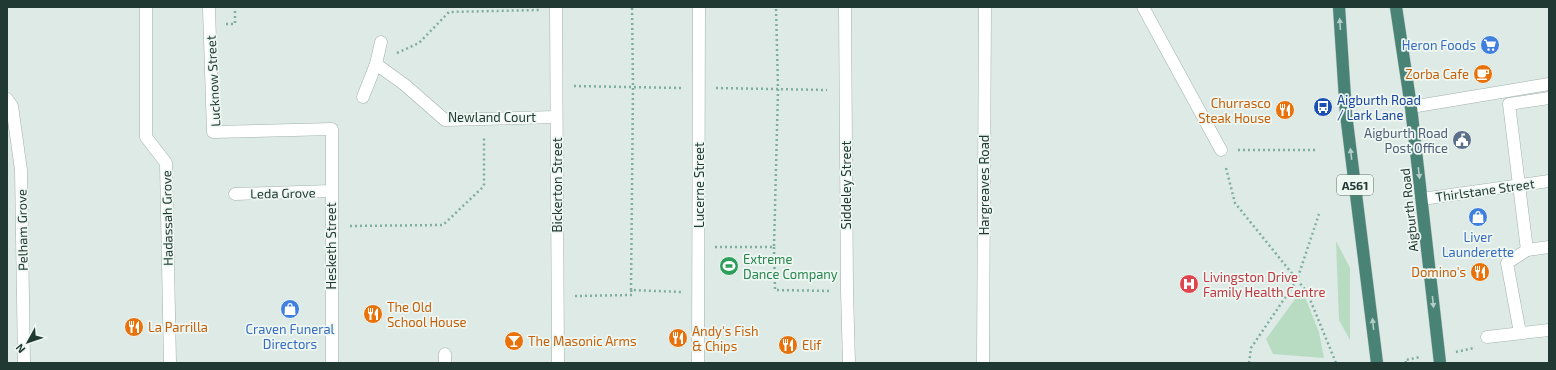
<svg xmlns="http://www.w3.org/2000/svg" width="1556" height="370" font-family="'Exo 2',sans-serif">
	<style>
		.green { fill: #b7dcc2 }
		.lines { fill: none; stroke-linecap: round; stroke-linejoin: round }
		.service-casing { stroke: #a1b2ac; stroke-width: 13 }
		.pedestrian-casing { stroke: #a1b2ac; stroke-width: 13 }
		.minor-casing { stroke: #a1b2ac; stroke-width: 13 }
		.trunk-casing { stroke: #bcc4c2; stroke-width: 13 }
		.path { stroke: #7faea0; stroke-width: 2.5; stroke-dasharray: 2 3; stroke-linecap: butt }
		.service { stroke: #fff; stroke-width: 12 }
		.pedestrian { stroke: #fff; stroke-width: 12 }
		.minor { stroke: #fff; stroke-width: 12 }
		.trunk { stroke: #488376; stroke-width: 12 }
		.oneway { fill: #b5cec7 }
		.labels { text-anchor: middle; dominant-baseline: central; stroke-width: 3.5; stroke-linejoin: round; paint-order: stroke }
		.shield { fill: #eff7f3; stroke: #5e736d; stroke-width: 1 }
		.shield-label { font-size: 12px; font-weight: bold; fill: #203a33 }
		.shop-label { font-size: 13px; fill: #366cbe; stroke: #eff7f3 }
		.food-label { font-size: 13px; fill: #c56008; stroke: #eff7f3; text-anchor: start }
		.street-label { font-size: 13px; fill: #203a33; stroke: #eff7f3 }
		.transit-label { font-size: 13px; fill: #164399; stroke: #eff7f3; text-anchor: start }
		.service-label { font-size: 13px; fill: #4e5e75; stroke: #eff7f3; text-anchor: end }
		.leisure-label { font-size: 13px; fill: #27864d; stroke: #eff7f3; text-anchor: start }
		.health-label { font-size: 13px; fill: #be3a42; stroke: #eff7f3; text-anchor: start }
	</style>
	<rect width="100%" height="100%" fill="#deeae5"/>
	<g class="green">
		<path d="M1336,241L1350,268V340L1339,320Z"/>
		<path d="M1298,295L1305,297L1319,332L1324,358L1273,354L1266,339Z"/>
	</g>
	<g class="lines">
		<g class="service-casing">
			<g id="service">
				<path d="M1411,107L1549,84"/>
				<path d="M1527,250L1549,247"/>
				<path d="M1520,333L1507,263L1527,250L1509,104L1549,98"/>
				<path d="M445,363V354"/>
			</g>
		</g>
		<g class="pedestrian-casing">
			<path id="pedestrian" d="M235,194L331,191"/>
		</g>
		<g class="minor-casing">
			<g id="minor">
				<path d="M146,7V137L166,163L170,363"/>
				<path d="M556,7L558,363"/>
				<path d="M845,7L847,291L849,363"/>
				<path d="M1143,7L1221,150"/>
				<path d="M209,9L213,132L332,129V363"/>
				<path d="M376,64L405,85L445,120L556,117"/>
				<path d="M363,97L376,64L381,42"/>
				<path d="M7,99L12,106L21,170L24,363"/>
				<path d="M1422,199L1549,181"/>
				<path d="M1487,337L1549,330"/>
				<path d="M698,363L699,7"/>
				<path d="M983,363L985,7"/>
			</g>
		</g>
		<g class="trunk-casing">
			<g id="trunk">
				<path d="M1339,7L1346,114L1377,363"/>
				<path d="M1396,7L1411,107L1440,363"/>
			</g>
		</g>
		<g class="path">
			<path d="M226,24H235V7"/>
			<path d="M397,53L419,43L449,12L539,10"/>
			<path d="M574,86L681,88"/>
			<path d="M716,88L827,90"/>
			<path d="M1238,150H1316"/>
			<path d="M1226,168L1235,203L1307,292L1336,363"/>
			<path d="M350,226L443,225L484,186V137"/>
			<path d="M715,247H774L778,90L776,7"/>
			<path d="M774,247L775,290L830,291"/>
			<path d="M631,290L633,88L632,7"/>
			<path d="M575,296L632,295L631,290L681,292"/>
			<path d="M1456,352L1474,348"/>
			<path d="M1249,363L1251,348L1297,280L1319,214"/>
			<path d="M1406,363L1405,360L1421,357"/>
		</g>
		<use href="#service" class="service"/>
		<use href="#pedestrian" class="pedestrian"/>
		<use href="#minor" class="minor"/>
		<use href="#trunk" class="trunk"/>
	</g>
	<defs><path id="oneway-solid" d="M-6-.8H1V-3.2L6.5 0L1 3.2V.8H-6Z"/></defs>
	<g class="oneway">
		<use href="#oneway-solid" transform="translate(1340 24) rotate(-94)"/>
		<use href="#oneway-solid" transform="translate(1351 154) rotate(-97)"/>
		<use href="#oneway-solid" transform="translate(1419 173) rotate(83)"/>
		<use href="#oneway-solid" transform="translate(1433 302) rotate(84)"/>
		<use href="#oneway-solid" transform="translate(1373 324) rotate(-97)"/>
	</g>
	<defs>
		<g id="supermarket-disc" transform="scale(1)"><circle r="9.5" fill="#3f7fe0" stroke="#eff7f3"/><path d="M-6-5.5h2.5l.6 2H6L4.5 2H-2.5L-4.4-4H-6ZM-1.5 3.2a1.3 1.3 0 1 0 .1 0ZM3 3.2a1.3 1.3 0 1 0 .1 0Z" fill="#fff"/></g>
		<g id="cafe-disc" transform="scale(1)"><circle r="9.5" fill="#e8710a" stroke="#eff7f3"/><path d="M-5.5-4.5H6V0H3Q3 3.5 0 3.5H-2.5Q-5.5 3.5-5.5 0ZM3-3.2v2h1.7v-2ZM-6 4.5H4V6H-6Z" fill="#fff"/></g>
		<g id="bus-disc" transform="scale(1)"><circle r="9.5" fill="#1a4fb4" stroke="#eff7f3"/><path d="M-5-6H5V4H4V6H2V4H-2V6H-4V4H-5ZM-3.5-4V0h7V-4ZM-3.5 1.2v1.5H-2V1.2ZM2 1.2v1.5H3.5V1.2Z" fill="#fff"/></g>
		<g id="restaurant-disc" transform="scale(1)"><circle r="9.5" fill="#e8710a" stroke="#eff7f3"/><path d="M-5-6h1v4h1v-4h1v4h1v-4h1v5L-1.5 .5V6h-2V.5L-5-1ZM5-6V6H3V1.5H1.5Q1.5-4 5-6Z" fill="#fff"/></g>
		<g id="civic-disc" transform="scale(1)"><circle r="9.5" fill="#5c6f8a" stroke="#eff7f3"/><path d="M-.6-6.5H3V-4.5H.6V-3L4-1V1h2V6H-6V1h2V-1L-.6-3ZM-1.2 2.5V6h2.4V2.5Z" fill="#fff"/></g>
		<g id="shop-disc" transform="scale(1)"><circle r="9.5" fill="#3f7fe0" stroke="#eff7f3"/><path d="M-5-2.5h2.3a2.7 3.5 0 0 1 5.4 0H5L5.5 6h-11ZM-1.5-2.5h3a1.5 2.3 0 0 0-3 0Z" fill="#fff"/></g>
		<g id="stadium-disc" transform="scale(1)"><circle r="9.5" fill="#2e9e5b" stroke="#eff7f3"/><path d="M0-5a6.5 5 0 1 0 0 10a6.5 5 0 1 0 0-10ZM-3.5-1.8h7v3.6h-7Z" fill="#fff"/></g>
		<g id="hospital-disc" transform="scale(1)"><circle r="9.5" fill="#e0444e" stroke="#eff7f3"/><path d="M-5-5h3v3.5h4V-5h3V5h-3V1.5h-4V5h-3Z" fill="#fff"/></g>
		<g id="bar-disc" transform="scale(1)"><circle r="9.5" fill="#e8710a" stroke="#eff7f3"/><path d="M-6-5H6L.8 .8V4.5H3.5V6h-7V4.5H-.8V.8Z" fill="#fff"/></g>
	</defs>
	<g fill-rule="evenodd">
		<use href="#supermarket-disc" x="1490" y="45"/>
		<use href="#cafe-disc" x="1483" y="74"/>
		<use href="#bus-disc" x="1323" y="107"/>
		<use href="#restaurant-disc" x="1285" y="110"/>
		<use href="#civic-disc" x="1462" y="140"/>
		<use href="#shop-disc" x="1478" y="217"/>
		<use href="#stadium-disc" x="729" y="266"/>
		<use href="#restaurant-disc" x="1480" y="272"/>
		<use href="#hospital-disc" x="1189" y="284"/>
		<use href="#shop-disc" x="290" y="309"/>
		<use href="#restaurant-disc" x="373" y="314"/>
		<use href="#restaurant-disc" x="134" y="327"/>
		<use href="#restaurant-disc" x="678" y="338"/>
		<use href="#bar-disc" x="514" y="341"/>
		<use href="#restaurant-disc" x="788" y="345"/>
	</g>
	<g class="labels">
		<rect class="shield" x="1337" y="175" width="36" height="20" rx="3"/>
		<g class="shield-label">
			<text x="1355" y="185">A561</text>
		</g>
		<g class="shop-label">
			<text x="1476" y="45" text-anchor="end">Heron Foods</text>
			<text x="1478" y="237">Liver<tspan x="1478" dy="15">Launderette</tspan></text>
			<text x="290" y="329">Craven Funeral<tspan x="290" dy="15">Directors</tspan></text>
		</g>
		<g class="food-label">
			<text x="1469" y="74" text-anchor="end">Zorba Cafe</text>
			<text x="1271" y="103" text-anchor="end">Churrasco<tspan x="1271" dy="15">Steak House</tspan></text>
			<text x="1466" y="272" text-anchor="end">Domino's</text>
			<text x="387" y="307">The Old<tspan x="387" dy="15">School House</tspan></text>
			<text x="148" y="327">La Parrilla</text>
			<text x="692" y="331">Andy's Fish<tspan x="692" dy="15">&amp; Chips</tspan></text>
			<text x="528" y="341">The Masonic Arms</text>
			<text x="802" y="345">Elif</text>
		</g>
		<g class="street-label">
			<text transform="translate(213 81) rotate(-93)">Lucknow Street</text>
			<text x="492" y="117">Newland Court</text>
			<text transform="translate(557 185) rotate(-90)">Bickerton Street</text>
			<text transform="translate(699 185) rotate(-90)">Lucerne Street</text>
			<text transform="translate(846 185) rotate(-90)">Siddeley Street</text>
			<text transform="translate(984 185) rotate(-90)">Hargreaves Road</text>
			<text transform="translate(1485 190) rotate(-8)">Thirlstane Street</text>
			<text transform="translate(283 193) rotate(-1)">Leda Grove</text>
			<text transform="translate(1409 210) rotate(-96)">Aigburth Road</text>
			<text transform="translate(167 218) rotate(-91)">Hadassah Grove</text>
			<text transform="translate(22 230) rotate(-91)">Pelham Grove</text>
			<text transform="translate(331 246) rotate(-90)">Hesketh Street</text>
		</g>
		<g class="transit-label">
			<text x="1337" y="100">Aigburth Road<tspan x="1337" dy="15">/ Lark Lane</tspan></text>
		</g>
		<g class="service-label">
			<text x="1448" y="133">Aigburth Road<tspan x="1448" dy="15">Post Office</tspan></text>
		</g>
		<g class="leisure-label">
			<text x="743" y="259">Extreme<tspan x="743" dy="15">Dance Company</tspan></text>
		</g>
		<g class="health-label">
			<text x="1203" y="277">Livingston Drive<tspan x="1203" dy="15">Family Health Centre</tspan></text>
		</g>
	</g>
	<rect width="1556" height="370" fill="none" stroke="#203a33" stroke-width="16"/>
	<g transform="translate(28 342) rotate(230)" stroke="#eff7f3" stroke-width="3" paint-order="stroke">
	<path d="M0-3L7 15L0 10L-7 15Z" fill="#203a33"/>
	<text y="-6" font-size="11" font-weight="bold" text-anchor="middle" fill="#203a33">N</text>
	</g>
</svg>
